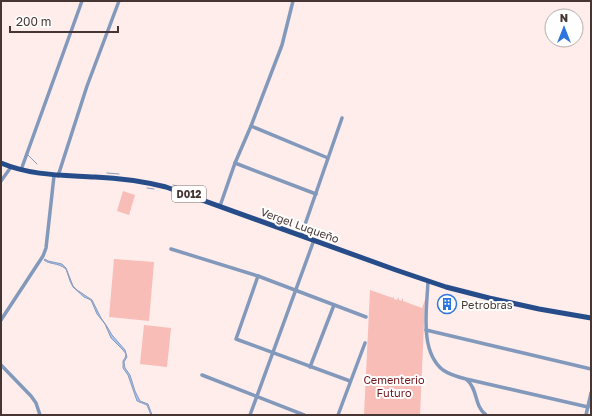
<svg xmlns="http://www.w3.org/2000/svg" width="592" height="416" font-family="'Golos Text',sans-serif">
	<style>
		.green { fill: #f8bdb7 }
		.water { fill: #a5c5f6; stroke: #889abc }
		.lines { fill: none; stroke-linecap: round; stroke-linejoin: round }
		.stream { stroke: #889abc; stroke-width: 1 }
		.minor { stroke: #8299bc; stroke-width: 3.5 }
		.primary { stroke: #264d8a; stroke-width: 5 }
		.labels { text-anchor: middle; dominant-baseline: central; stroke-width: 4; stroke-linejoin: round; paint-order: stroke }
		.shield { fill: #fff; stroke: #7d7270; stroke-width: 1 }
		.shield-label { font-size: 10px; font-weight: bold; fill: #453533 }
		.street-label { font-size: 11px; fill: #453533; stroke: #fff }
		.poi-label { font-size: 11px; fill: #453533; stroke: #fff; text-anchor: start }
		.park-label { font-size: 11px; fill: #721418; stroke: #fff }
	</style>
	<rect width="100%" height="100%" fill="#feedeb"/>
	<g class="green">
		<path d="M123,191L135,195L129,215L117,211Z"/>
		<path d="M114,259L154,262L149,321L109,317Z"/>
		<path d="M370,290L393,298L394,296V299L397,300L398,297L399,300L401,301L403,298V301L422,308L425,300L420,415H364Z"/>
		<path d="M144,325L171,328L167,367L140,364Z"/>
	</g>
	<path class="water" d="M45,259L48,261L62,264L66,268L73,286L77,290L92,300L101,318L106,325L112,335L125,350L127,357L124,362L125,368L130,375L135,391L140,401L148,404L152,415H151L147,405L137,401L128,375L123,368V361L125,358L126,354L123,350L111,338L105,324L97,314L91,300L84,297L73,287L70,281L66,269C57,262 50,265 44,260Z"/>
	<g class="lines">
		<g class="stream">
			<path d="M28,155L37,164"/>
			<path d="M107,173L119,174"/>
			<path d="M173,185L189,190"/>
			<path d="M147,188L154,189"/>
		</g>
		<g class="minor">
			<path d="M251,126L328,158"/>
			<path d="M235,163L316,194"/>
			<path d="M21,170L82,1"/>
			<path d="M58,176L87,86L119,1"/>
			<path d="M1,181L11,167"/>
			<path d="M220,206L235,163L251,126L282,45L293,1"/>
			<path d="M301,236L342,118"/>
			<path d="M171,249L258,276L366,317"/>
			<path d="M258,276L236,339L350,381"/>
			<path d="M428,281C427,308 419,351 443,370C450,375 458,377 466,379L588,407"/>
			<path d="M1,320L43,256L46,248L54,176"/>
			<path d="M426,330L591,369"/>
			<path d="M1,365L31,396L36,403L40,415"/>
			<path d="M310,367L334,305"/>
			<path d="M202,375L304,415"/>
			<path d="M467,380C478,389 474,406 486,415"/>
			<path d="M250,415L314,240"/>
			<path d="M338,415L365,343"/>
			<path d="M586,415L591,393"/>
		</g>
		<path class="primary" d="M1,163C32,176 63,175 95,177C119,178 142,181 166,187L396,270L446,287L489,298L539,309L591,318"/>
	</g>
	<defs>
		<g id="building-ring" transform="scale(1)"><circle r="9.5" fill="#fff" stroke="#2c75e1" stroke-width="1.5"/><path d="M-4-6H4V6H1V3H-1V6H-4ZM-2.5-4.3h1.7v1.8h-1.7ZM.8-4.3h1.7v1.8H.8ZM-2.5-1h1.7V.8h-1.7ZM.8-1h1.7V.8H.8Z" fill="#2c75e1"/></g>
	</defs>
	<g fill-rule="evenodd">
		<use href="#building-ring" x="447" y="304"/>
	</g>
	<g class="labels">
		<rect class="shield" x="172" y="186" width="34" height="16" rx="3"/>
		<g class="shield-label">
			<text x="189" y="194">D012</text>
		</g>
		<g class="street-label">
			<text transform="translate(300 225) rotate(20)">Vergel Luqueño</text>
		</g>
		<g class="poi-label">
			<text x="461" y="304">Petrobras</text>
		</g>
		<g class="park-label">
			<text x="394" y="379">Cementerio<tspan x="394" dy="13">Futuro</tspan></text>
		</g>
	</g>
	<rect width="592" height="416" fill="none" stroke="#453533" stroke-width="4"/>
	<g transform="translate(564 28)"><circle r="19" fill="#ffffff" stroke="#b5aead"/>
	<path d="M0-3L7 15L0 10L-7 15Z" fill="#2c75e1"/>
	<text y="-6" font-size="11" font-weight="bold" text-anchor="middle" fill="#453533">N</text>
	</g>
	<path d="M10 26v6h108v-6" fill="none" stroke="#453533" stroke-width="2"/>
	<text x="16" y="26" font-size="12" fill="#453533" stroke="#ffffff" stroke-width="3" paint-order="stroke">200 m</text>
</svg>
